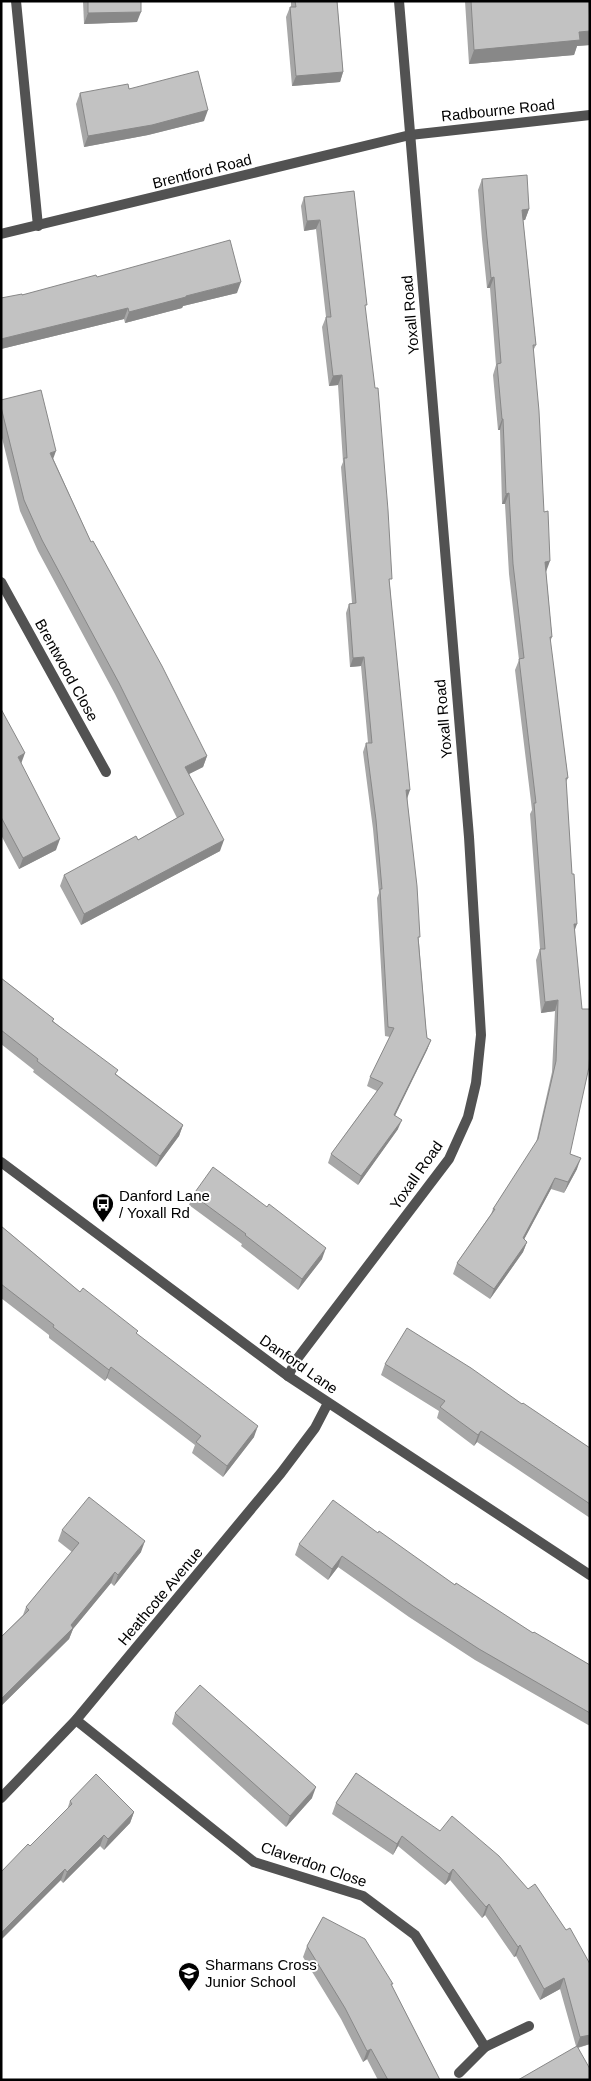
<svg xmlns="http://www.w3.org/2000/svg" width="591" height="2081" font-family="Arial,sans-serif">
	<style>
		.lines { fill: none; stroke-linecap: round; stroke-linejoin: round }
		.minor { stroke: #525252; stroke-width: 10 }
		.tertiary { stroke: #525252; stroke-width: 10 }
		.wall { fill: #a7a7a7 }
		.shaded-wall { fill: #888 }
		.building { fill: #c2c2c2; stroke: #888 }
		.labels { text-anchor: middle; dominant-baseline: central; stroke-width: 4; stroke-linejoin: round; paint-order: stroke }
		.street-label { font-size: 15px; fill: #000; stroke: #fff }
		.poi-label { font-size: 15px; fill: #000; stroke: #fff; text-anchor: start }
	</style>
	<rect width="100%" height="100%" fill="#fff"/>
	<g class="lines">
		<g class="minor">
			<path d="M16,1L38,226"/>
			<path d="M1,234L410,135L590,115"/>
			<path d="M1,582L106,772"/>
			<path d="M288,1376L297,1359L449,1159L468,1117L476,1083L481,1035L469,837L399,1"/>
			<path d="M76,1720L254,1862L363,1896L415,1935L485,2047"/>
			<path d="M1,1798L76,1720L281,1473L315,1428L328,1403"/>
			<path d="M459,2073L485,2047L529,2026"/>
		</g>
		<path class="tertiary" d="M1,1162L288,1376L590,1575"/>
	</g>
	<g class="wall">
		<path d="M83,1H141L137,22L84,24Z"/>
		<path d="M291,1H337L343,72L340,82L292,86L286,17L290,7H291Z"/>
		<path d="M465,1H589L590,45L577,46L574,55L469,64Z"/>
		<path d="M129,89L204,121L148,135L84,147L76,104L80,93Z"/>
		<path d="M482,179L529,209L525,220H523L536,345L533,351L546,572L552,637L550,642L568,778L566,782L575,931L570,1154L577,1169L564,1193L551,1189L524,1239L527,1242L523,1252L490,1299L453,1274L457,1263L491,1214L493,1209L536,1143L552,1072L555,1011L541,1013L536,960L540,949L530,814L532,810L515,670L519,660L509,574L505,504H502L500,430H498L493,375L496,365L490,288H487L482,239L478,190Z"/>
		<path d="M354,191L390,586L426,1029L427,1038L431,1040L427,1050L395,1115L398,1129L358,1185L328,1163L331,1154L377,1091L367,1086L370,1077L390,1037L385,1036L377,898L379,893L373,829L363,752L366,743H368L361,666L350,667L346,613L349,604L352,603L341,467L343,462L338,385L329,386L322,327L326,317L316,229L304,231L301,206L304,197Z"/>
		<path d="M97,277L237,293L183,306L182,308L125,323L124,319L1,349V298L22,295Z"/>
		<path d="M1,400L53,458L91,542L207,756L203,767L189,774L220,851L81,925L60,886L64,875L138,840L177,818L115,694L38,551L20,511L1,434Z"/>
		<path d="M1,709L21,764L56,850L19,869L1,835Z"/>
		<path d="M1,978L54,1019L53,1021L116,1074L183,1125L179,1136L156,1167L33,1072L34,1070L1,1044Z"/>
		<path d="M193,1195L322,1259L298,1290L241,1246L242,1244L189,1205Z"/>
		<path d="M1,1226L80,1292L137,1334L254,1437L223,1477L192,1453L195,1445L107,1378L105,1381L49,1338V1335L1,1298Z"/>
		<path d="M385,1364L522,1404L590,1448V1518L477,1442L474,1446L437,1418L439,1411L381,1375Z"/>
		<path d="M62,1530L141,1552L114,1586L111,1583L73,1629L69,1639L1,1706V1637L23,1615L26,1607L72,1552L58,1541Z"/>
		<path d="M378,1533L455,1585L533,1633L590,1665V1726L475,1660L409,1617L338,1567L328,1580L295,1555L299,1544Z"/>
		<path d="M175,1713L312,1798L286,1827L172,1724Z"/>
		<path d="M356,1773L590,1964V2044L578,2048L576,2046L560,1989L540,2000L516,1956L514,1957L485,1915L482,1918L450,1880L445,1885L398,1846L393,1855L332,1814L336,1803Z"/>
		<path d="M70,1801L134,1812L130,1823L104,1850L100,1846L63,1883L30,1846L67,1810Z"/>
		<path d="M307,1946L392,1986L440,2080H378L367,2059L363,2062L341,2019L303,1957Z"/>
	</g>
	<g class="shaded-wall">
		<path d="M141,12L137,22L84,24L88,13Z"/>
		<path d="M590,31V45L577,46L574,55L469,64L474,50L579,32Z"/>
		<path d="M343,72L340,82L292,86L296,76Z"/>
		<path d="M208,110L204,121L148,135L84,147L88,136Z"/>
		<path d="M529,209L525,220L518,221L522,210Z"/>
		<path d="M320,220L316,229L304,231L307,221Z"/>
		<path d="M494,277L490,288H487L491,278Z"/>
		<path d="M241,282L237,293L183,306L182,308L125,323L129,312L186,296Z"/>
		<path d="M128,308L124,319L1,349V339Z"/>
		<path d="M342,375L338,385L329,386L333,376Z"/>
		<path d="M502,419H503L500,430H498Z"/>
		<path d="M56,451L52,462L50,453Z"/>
		<path d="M509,493L505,504H502L506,494Z"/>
		<path d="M550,561L546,572L541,573L545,562Z"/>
		<path d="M364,657L361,666L350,667L353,658Z"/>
		<path d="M25,753L21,764L18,757Z"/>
		<path d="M207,756L203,767L181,778L185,767Z"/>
		<path d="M406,790H410L407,799Z"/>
		<path d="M60,839L56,850L19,869L23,858Z"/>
		<path d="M224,840L220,851L81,925L84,914Z"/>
		<path d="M574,924H577L573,935Z"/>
		<path d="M558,1000L555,1011L541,1013L545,1002Z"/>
		<path d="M431,1040L427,1050L391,1124L394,1115Z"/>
		<path d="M402,1120L398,1129L358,1185L361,1176Z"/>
		<path d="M183,1125L179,1136L156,1167L160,1156Z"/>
		<path d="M581,1158L577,1169L564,1193L568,1182Z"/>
		<path d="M555,1178L551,1189L519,1249L523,1238Z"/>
		<path d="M527,1242L523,1252L490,1299L494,1289Z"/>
		<path d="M326,1248L322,1259L298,1290L302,1279Z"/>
		<path d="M111,1367L107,1378L105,1381L109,1370Z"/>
		<path d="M258,1426L254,1437L223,1477L227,1466Z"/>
		<path d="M481,1431L477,1442L474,1446L478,1435Z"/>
		<path d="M145,1541L141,1552L114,1586L118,1575Z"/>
		<path d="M342,1556L338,1567L328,1580L332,1569Z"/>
		<path d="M115,1572L111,1583L73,1629L69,1639L1,1706V1699L71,1625Z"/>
		<path d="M316,1787L312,1798L286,1827L290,1816Z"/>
		<path d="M134,1812L130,1823L104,1850L108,1839Z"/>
		<path d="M104,1835L100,1846L63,1883L67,1872Z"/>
		<path d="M402,1836L398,1846L393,1855L397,1844Z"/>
		<path d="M65,1869L61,1880L1,1940V1933Z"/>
		<path d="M453,1869L450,1880L445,1885L449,1874Z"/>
		<path d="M489,1904L485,1915L482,1918L486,1907Z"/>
		<path d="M520,1945L516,1956L514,1957L518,1947Z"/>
		<path d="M564,1978L560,1989L540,2000L544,1989Z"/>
		<path d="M590,2035V2044L576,2048L580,2037Z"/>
		<path d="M371,2049L367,2059L363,2062L367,2051Z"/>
	</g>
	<g class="building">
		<path d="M88,1H141V12L88,13Z"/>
		<path d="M295,1H337L343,72L296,76L290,7H296Z"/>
		<path d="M471,1H589L590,31L579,32L580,40L474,50Z"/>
		<path d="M198,71L208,110L152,125L88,136L80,93L128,84L129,89Z"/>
		<path d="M527,175L529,209L522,210L536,345H533L539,411L544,512L548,511L550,561L545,562L552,637H550L568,778H566L572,874H574L577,924H574L582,1009H590V1050L589,1067L570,1154L581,1158L568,1182L555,1178L523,1238L527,1242L494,1289L457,1263L495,1209H493L538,1139L556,1061L558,1000L545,1002L540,949H545L534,803H536L519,659L524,658L513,564L509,493L506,494L503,419H502L497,364L501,363L494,277L491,278L486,228L482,179Z"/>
		<path d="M354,191L367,305H365L375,388H378L388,510L392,579H389L410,790H406L417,886L420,937H418L426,1029L427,1038L431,1040L394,1115L402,1120L361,1176L331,1154L383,1083L370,1077L394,1028L388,1027L380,889H382L376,820L366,743H372L364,657L353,658L351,630L349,604L356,603L344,458H347L342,375L333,376L326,317H331L320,220L307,221L304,197Z"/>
		<path d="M230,240L241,282L186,296V297L129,312L128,308L1,339V298L22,294V295L96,275L97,277Z"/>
		<path d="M41,390L56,451L50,453L91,542L93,541L162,666L207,756L185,767L224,840L84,914L64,875L136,836L138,840L184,814L119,683L42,540L24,500L1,407V400Z"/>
		<path d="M1,709L25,753L18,757L60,839L23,858L1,817Z"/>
		<path d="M1,978L54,1019L52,1021L118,1070L115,1074L183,1125L160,1156L37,1061L38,1059L1,1030Z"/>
		<path d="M213,1167L267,1207L269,1204L326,1248L302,1279L245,1235L246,1234L193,1195Z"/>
		<path d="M1,1226L80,1292L83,1288L138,1331L136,1333L258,1426L227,1466L196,1442L201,1436L111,1367L109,1370L53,1327L54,1325L1,1284Z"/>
		<path d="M407,1328L471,1368L522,1404L523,1403L590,1448V1504L481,1431L478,1435L440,1407L445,1401L385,1364Z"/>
		<path d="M89,1497L145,1541L118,1575L115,1572L71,1625L73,1628L1,1699V1637L29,1610L26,1607L79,1543L62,1530Z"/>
		<path d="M333,1500L378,1533L379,1531L455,1585L456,1583L533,1633L534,1632L590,1665V1713L479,1649L413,1606L342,1556L332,1569L299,1544Z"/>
		<path d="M200,1685L316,1787L290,1816L175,1713Z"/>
		<path d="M356,1773L440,1831L452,1816L499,1856L528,1889L535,1884L566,1930L570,1928L590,1964V2035L580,2037L564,1978L544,1989L520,1945L518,1947L489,1904L486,1907L453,1869L449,1874L402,1836L397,1844L336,1803Z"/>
		<path d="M96,1774L134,1812L108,1839L104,1835L67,1872L65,1869L1,1933V1872L28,1844L30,1846L72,1804L70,1801Z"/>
		<path d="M323,1917L365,1939L393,1984H391L440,2080H388L371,2049L367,2051L345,2008L307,1946Z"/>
		<path d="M577,2046L590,2069V2080H518Z"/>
	</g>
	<defs>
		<g id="bus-pin" transform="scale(1.125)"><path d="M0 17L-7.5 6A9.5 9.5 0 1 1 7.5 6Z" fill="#000" stroke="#fff"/><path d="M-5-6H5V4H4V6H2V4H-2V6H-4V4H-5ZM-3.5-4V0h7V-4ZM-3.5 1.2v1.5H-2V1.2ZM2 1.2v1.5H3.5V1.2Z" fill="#fff"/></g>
		<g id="school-pin" transform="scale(1.125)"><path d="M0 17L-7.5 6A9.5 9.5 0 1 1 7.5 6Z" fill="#000" stroke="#fff"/><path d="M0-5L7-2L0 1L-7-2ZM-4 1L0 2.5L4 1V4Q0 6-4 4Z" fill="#fff"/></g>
	</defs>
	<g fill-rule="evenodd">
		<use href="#bus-pin" x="103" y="1204"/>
		<use href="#school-pin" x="189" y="1973"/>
	</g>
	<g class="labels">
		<g class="street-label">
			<text transform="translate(498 110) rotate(-6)">Radbourne Road</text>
			<text transform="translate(202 171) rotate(-14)">Brentford Road</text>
			<text transform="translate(410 315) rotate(-95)">Yoxall Road</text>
			<text transform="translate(67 670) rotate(61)">Brentwood Close</text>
			<text transform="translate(443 719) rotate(-95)">Yoxall Road</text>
			<text transform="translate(416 1175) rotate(-55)">Yoxall Road</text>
			<text transform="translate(299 1364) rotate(35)">Danford Lane</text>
			<text transform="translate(160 1596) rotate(-50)">Heathcote Avenue</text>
			<text transform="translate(314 1864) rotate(19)">Claverdon Close</text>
		</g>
		<g class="poi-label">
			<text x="119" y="1195">Danford Lane<tspan x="119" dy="17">/ Yoxall Rd</tspan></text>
			<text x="205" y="1964">Sharmans Cross<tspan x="205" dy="17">Junior School</tspan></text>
		</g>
	</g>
	<rect width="591" height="2081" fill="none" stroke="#000000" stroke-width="5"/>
</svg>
